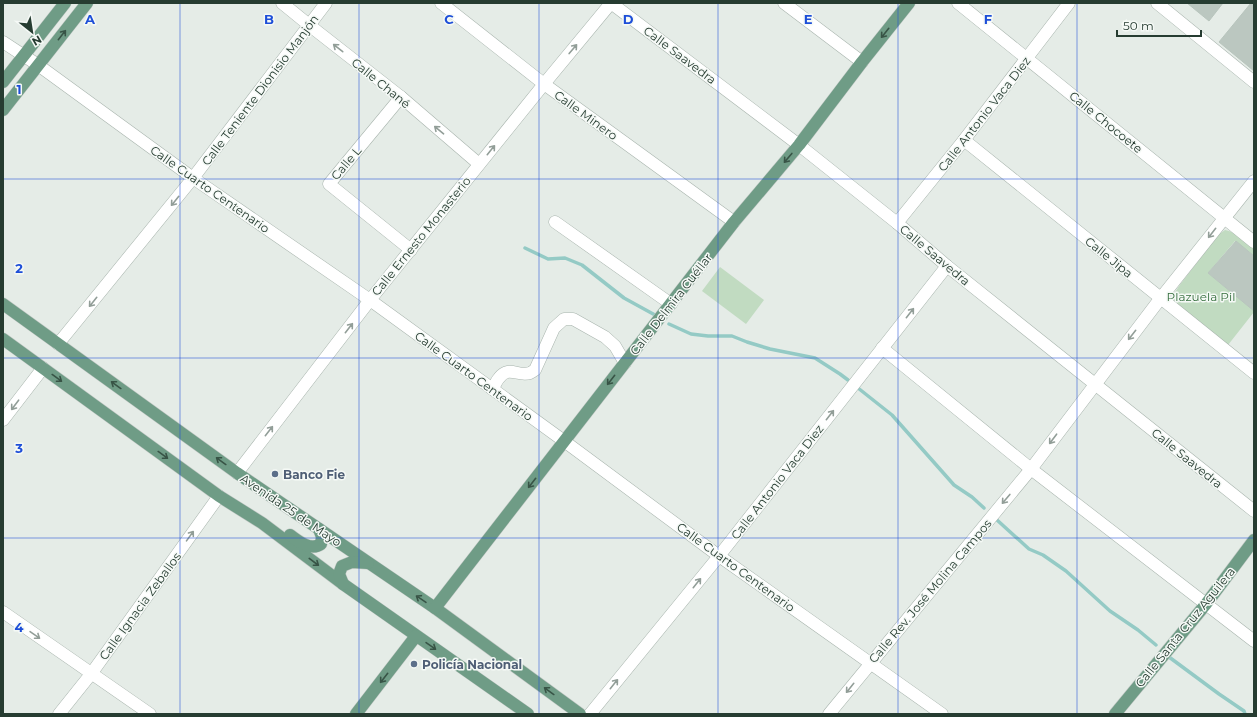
<svg xmlns="http://www.w3.org/2000/svg" width="1257" height="717" font-family="Montserrat,sans-serif">
	<style>
		.park { fill: #c1dbc1 }
		.lines { fill: none; stroke-linecap: round; stroke-linejoin: round }
		.stream { stroke: #94cac5; stroke-width: 3.5 }
		.building { fill: #bbc7c0; stroke: #b8c5bd }
		.minor-casing { stroke: #a8b4ad; stroke-width: 13 }
		.major-casing { stroke: #c2c8c5; stroke-width: 13 }
		.minor { stroke: #fff; stroke-width: 12 }
		.major { stroke: #6f9c86; stroke-width: 12 }
		.oneway { stroke: #385446 }
		.oneway2 { stroke: #929e98 }
		.grid { fill: none; stroke: #1d4ed8; stroke-width: 1; stroke-opacity: 0.55 }
		.service-dot { fill: #5c6f8a; stroke: #f5f9f6; stroke-width: 1.5 }
		.labels { text-anchor: middle; dominant-baseline: central; stroke-width: 3; stroke-linejoin: round; paint-order: stroke }
		.street-label { font-size: 12px; fill: #263c31; stroke: #f5f9f6 }
		.park-label { font-size: 12px; fill: #356e3d; stroke: #f5f9f6 }
		.service-label { font-size: 12px; font-weight: bold; fill: #4e5e75; stroke: #f5f9f6; text-anchor: start }
		.grid-label { font-size: 13px; text-anchor: middle; font-weight: bold; fill: #1d4ed8; stroke: #f5f9f6; stroke-width: 3; stroke-linejoin: round; paint-order: stroke }
	</style>
	<rect width="100%" height="100%" fill="#e5ece7"/>
	<g class="park">
		<path d="M1225,230C1236,232 1245,241 1254,248V256L1235,241L1208,273L1252,309L1254,308V312L1228,345L1178,307L1172,297L1179,286L1218,235Z"/>
		<path d="M720,267L764,300L746,324L702,291Z"/>
	</g>
	<g class="lines">
		<g class="stream">
			<path d="M525,248L548,259L565,258L582,265L624,298L655,315"/>
			<path d="M669,324L691,334L708,336H732L747,342L770,349L815,358L840,374L848,380"/>
			<path d="M858,388L892,415L954,485L972,497L984,508"/>
			<path d="M997,520L1029,549L1043,555L1066,571L1110,611L1138,630L1156,645"/>
			<path d="M1169,657L1219,694L1244,711L1245,714"/>
		</g>
	</g>
	<g class="building">
		<path d="M1187,3H1223L1209,21Z"/>
		<path d="M1251,3H1254V71L1219,42Z"/>
		<path d="M1236,241L1254,256V311L1208,273Z"/>
	</g>
	<g class="lines">
		<g class="minor-casing">
			<g id="minor">
				<path d="M282,3L309,25L401,97L479,164"/>
				<path d="M441,3L544,84L734,222"/>
				<path d="M611,3L799,145L897,223L947,266L1254,511"/>
				<path d="M784,3L862,62"/>
				<path d="M958,3L1254,242"/>
				<path d="M1157,3L1254,82"/>
				<path d="M3,42L38,65L193,178L370,300L564,441L719,556L942,714"/>
				<path d="M401,97L329,184L411,250"/>
				<path d="M964,140L1254,373"/>
				<path d="M555,222L671,304"/>
				<path d="M897,223L964,140L1069,3"/>
				<path d="M58,344L193,178L326,3"/>
				<path d="M882,348L1031,469L1254,641"/>
				<path d="M492,389C495,386 496,381 499,378C509,365 518,377 530,373C532,372 533,371 535,370L554,328L564,319H573L605,337L615,346L625,363"/>
				<path d="M3,420L43,368"/>
				<path d="M237,473L370,300L544,84L611,3"/>
				<path d="M3,612L150,714"/>
				<path d="M59,714L91,674L219,496"/>
				<path d="M590,714L719,556L947,266"/>
				<path d="M829,714L1031,469L1160,299L1254,181"/>
			</g>
		</g>
		<g class="major-casing">
			<g id="major">
				<path d="M3,82L65,3"/>
				<path d="M3,110L87,3"/>
				<path d="M3,304L237,473L435,608L580,714"/>
				<path d="M3,339L219,496L262,523L343,584L528,714"/>
				<path d="M290,535C299,542 311,551 321,544L322,537L319,529"/>
				<path d="M343,584L339,574L342,566L352,562L368,563"/>
				<path d="M435,608L734,222L799,145L862,62L909,3"/>
				<path d="M356,714L416,636"/>
				<path d="M1115,714L1206,604L1254,540"/>
			</g>
		</g>
		<use href="#minor" class="minor"/>
		<use href="#major" class="major"/>
	</g>
	<defs><path id="oneway-shaft" d="M-6 0H5M1.5-3L5.5 0L1.5 3" fill="none" stroke-width="1.6" stroke-linecap="round" stroke-linejoin="round"/></defs>
	<g class="oneway">
		<use href="#oneway-shaft" transform="translate(885 33) rotate(129)"/>
		<use href="#oneway-shaft" transform="translate(62 35) rotate(-52)"/>
		<use href="#oneway-shaft" transform="translate(788 158) rotate(130)"/>
		<use href="#oneway-shaft" transform="translate(57 378) rotate(36)"/>
		<use href="#oneway-shaft" transform="translate(611 380) rotate(128)"/>
		<use href="#oneway-shaft" transform="translate(116 385) rotate(-144)"/>
		<use href="#oneway-shaft" transform="translate(163 455) rotate(36)"/>
		<use href="#oneway-shaft" transform="translate(221 461) rotate(-144)"/>
		<use href="#oneway-shaft" transform="translate(532 483) rotate(128)"/>
		<use href="#oneway-shaft" transform="translate(314 562) rotate(37)"/>
		<use href="#oneway-shaft" transform="translate(421 599) rotate(-146)"/>
		<use href="#oneway-shaft" transform="translate(431 646) rotate(35)"/>
		<use href="#oneway-shaft" transform="translate(384 678) rotate(128)"/>
		<use href="#oneway-shaft" transform="translate(549 691) rotate(-144)"/>
	</g>
	<g class="oneway2">
		<use href="#oneway-shaft" transform="translate(338 48) rotate(-142)"/>
		<use href="#oneway-shaft" transform="translate(573 49) rotate(-50)"/>
		<use href="#oneway-shaft" transform="translate(439 130) rotate(-140)"/>
		<use href="#oneway-shaft" transform="translate(491 150) rotate(-51)"/>
		<use href="#oneway-shaft" transform="translate(175 201) rotate(129)"/>
		<use href="#oneway-shaft" transform="translate(1212 233) rotate(128)"/>
		<use href="#oneway-shaft" transform="translate(93 302) rotate(129)"/>
		<use href="#oneway-shaft" transform="translate(910 313) rotate(-52)"/>
		<use href="#oneway-shaft" transform="translate(349 328) rotate(-52)"/>
		<use href="#oneway-shaft" transform="translate(1132 335) rotate(128)"/>
		<use href="#oneway-shaft" transform="translate(15 405) rotate(127)"/>
		<use href="#oneway-shaft" transform="translate(830 415) rotate(-52)"/>
		<use href="#oneway-shaft" transform="translate(269 431) rotate(-52)"/>
		<use href="#oneway-shaft" transform="translate(1053 439) rotate(127)"/>
		<use href="#oneway-shaft" transform="translate(1006 499) rotate(130)"/>
		<use href="#oneway-shaft" transform="translate(190 536) rotate(-54)"/>
		<use href="#oneway-shaft" transform="translate(697 583) rotate(-51)"/>
		<use href="#oneway-shaft" transform="translate(35 635) rotate(35)"/>
		<use href="#oneway-shaft" transform="translate(614 684) rotate(-51)"/>
		<use href="#oneway-shaft" transform="translate(850 688) rotate(129)"/>
	</g>
	<path class="grid" d="M180,3V714M359,3V714M539,3V714M718,3V714M898,3V714M1077,3V714M3,179H1254M3,358H1254M3,538H1254"/>
	<g class="service-dot">
		<circle cx="275" cy="474" r="4"/>
		<circle cx="414" cy="664" r="4"/>
	</g>
	<g class="labels">
		<g class="street-label">
			<text transform="translate(680 55) rotate(37)">Calle Saavedra</text>
			<text transform="translate(381 83) rotate(39)">Calle Chané</text>
			<text transform="translate(260 90) rotate(-53)">Calle Teniente Dionisio Manjón</text>
			<text transform="translate(984 114) rotate(-52)">Calle Antonio Vaca Diez</text>
			<text transform="translate(586 115) rotate(36)">Calle Minero</text>
			<text transform="translate(1106 122) rotate(39)">Calle Chocoete</text>
			<text transform="translate(346 163) rotate(-50)">Calle L</text>
			<text transform="translate(210 189) rotate(35)">Calle Cuarto Centenario</text>
			<text transform="translate(421 236) rotate(-51)">Calle Ernesto Monasterio</text>
			<text transform="translate(935 255) rotate(40)">Calle Saavedra</text>
			<text transform="translate(1109 257) rotate(39)">Calle Jipa</text>
			<text transform="translate(671 304) rotate(-52)">Calle Delmira Cuéllar</text>
			<text transform="translate(474 376) rotate(36)">Calle Cuarto Centenario</text>
			<text transform="translate(1187 458) rotate(39)">Calle Saavedra</text>
			<text transform="translate(777 482) rotate(-52)">Calle Antonio Vaca Diez</text>
			<text transform="translate(291 510) rotate(34)">Avenida 25 de Mayo</text>
			<text transform="translate(736 567) rotate(36)">Calle Cuarto Centenario</text>
			<text transform="translate(930 591) rotate(-50)">Calle Rev. José Molina Campos</text>
			<text transform="translate(140 606) rotate(-54)">Calle Ignacia Zeballos</text>
			<text transform="translate(1185 627) rotate(-51)">Calle Santa Cruz Aguilera</text>
		</g>
		<g class="park-label">
			<text x="1201" y="296">Plazuela Pil</text>
		</g>
		<g class="service-label">
			<text x="283" y="474">Banco Fie</text>
			<text x="422" y="664">Policía Nacional</text>
		</g>
	</g>
	<g class="grid-label">
		<text x="90" y="24">A</text>
		<text x="269" y="24">B</text>
		<text x="449" y="24">C</text>
		<text x="628" y="24">D</text>
		<text x="808" y="24">E</text>
		<text x="988" y="24">F</text>
		<text x="19" y="94">1</text>
		<text x="19" y="273">2</text>
		<text x="19" y="453">3</text>
		<text x="19" y="632">4</text>
	</g>
	<rect width="1257" height="717" fill="none" stroke="#263c31" stroke-width="8"/>
	<g transform="translate(32 32) rotate(150)" stroke="#f5f9f6" stroke-width="3" paint-order="stroke">
	<path d="M0-3L7 15L0 10L-7 15Z" fill="#263c31"/>
	<text y="-6" font-size="11" font-weight="bold" text-anchor="middle" fill="#263c31">N</text>
	</g>
	<path d="M1117 30v6h84v-6" fill="none" stroke="#263c31" stroke-width="2"/>
	<text x="1123" y="30" font-size="12" fill="#263c31" stroke="#f5f9f6" stroke-width="3" paint-order="stroke">50 m</text>
</svg>
